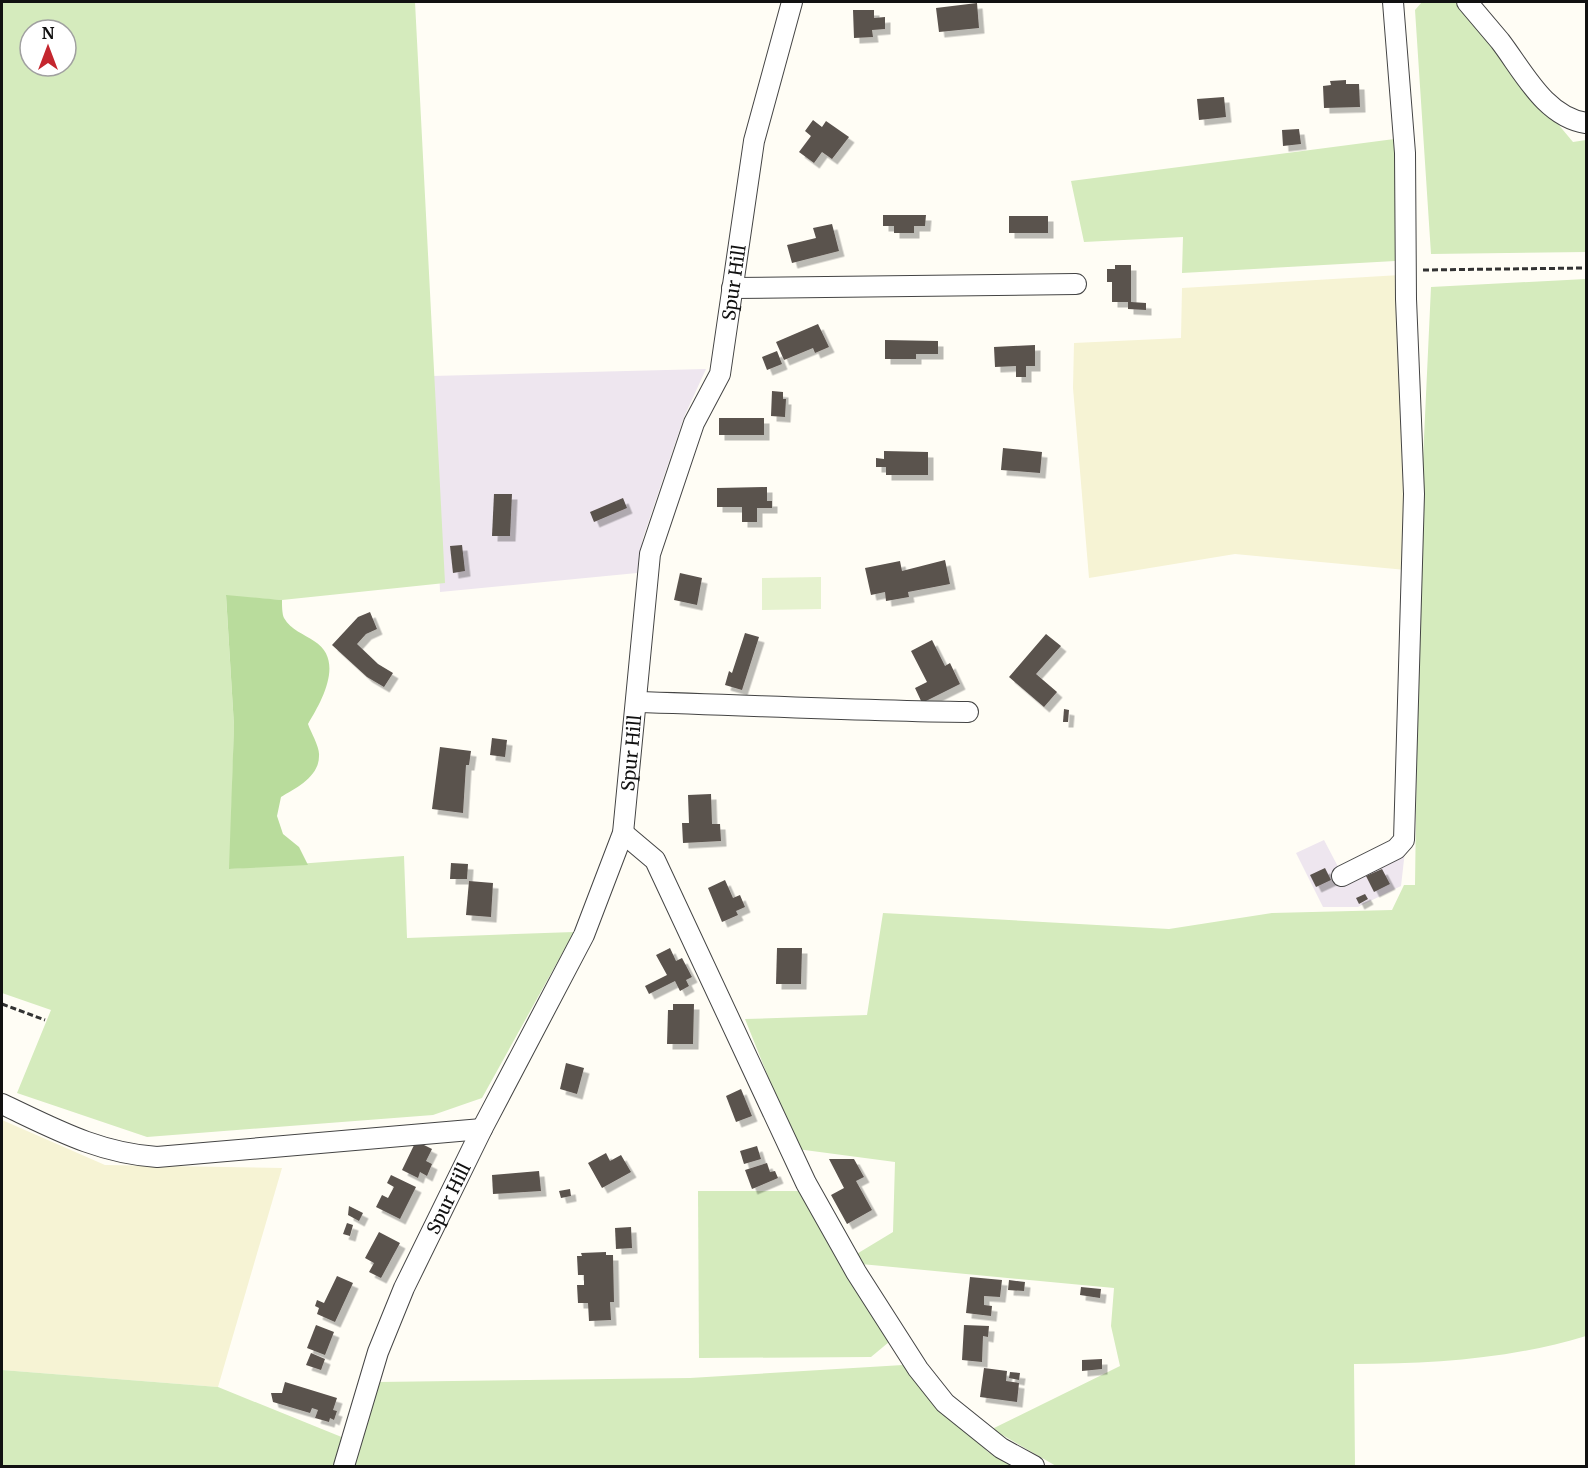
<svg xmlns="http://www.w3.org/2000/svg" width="1588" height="1468" font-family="Merriweather,serif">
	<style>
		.industrial { fill: #eee6ef }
		.farmland { fill: #f6f3d4 }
		.green { fill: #d5ebbd; fill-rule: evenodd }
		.forest { fill: #b9dc9c }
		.pitch { fill: #e6f2cf }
		.building { fill: #5a524d; filter: url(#shadow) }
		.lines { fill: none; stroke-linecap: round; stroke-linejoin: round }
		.minor-casing { stroke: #444; stroke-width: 22 }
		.path { stroke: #333; stroke-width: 3; stroke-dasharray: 6 3; stroke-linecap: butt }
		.minor { stroke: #fff; stroke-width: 20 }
		.labels { text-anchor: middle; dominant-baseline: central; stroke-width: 6; stroke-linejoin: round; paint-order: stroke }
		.street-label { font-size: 18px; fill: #111; stroke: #fff }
	</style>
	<defs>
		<filter id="shadow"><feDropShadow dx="5.5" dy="5.5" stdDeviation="0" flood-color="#0004"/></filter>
	</defs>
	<rect width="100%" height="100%" fill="#fffdf5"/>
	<g class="industrial">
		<path d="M706,369L684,417L643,538L637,573L440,592L432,376Z"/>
		<path d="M1324,840L1345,880L1405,851L1401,886L1358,907H1323L1296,853Z"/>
	</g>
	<g class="farmland">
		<path d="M1400,275L1406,570L1235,554L1089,578L1073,388L1074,343L1181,338L1182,288Z"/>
		<path d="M2,1120L105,1165L282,1168L218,1387L2,1370Z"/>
	</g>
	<g class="green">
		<path d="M2,2H415L445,583L282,600L226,596L234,726L230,869L404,856L407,938L574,932L482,1098L433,1115L147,1137L17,1093L51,1010L2,993ZM30,30H66V66H30Z"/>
		<path d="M1422,2H1456L1573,142L1586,140V252L1431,254L1415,10Z"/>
		<path d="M1402,138L1395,261L1182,273L1183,237L1084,242L1071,181Z"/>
		<path d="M1586,279V1336C1510,1359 1433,1364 1354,1364L1355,1466H1056L992,1429L1120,1366L1111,1326L1114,1288L861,1264L855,1255L893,1232L895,1162L797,1149L745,1019L867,1015L883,913L1169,929L1272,913L1392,910L1404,885H1415L1420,524L1431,287Z"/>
		<path d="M698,1191H800L889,1342L871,1357L699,1358Z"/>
		<path d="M903,1365L988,1452L1014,1466H355L378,1382L690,1378Z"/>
		<path d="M2,1370L218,1387L344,1438L334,1466H2Z"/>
	</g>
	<path class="forest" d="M226,595L282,600C282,605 282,614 284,618C291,630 304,634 314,641C345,660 322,701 308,724C311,733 320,747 319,756C319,777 296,788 281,797L277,816L283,834L299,847L308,865L229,869L234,726Z"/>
	<path class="pitch" d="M821,577V609L762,610V578Z"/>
	<g class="building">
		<path d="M977,3L979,28L939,32L936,8Z"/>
		<path d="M853,10H874V18L885,17V29L872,30L873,37L854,38Z"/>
		<path d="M1346,80V84H1359L1360,107L1324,108L1323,86L1331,85L1330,81Z"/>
		<path d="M1224,97L1226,117L1199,120L1197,99Z"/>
		<path d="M813,120L822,127L826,121L849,137L832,159L822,152L814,163L799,152L811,136L805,131Z"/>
		<path d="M1299,129L1301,144L1283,146L1282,130Z"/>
		<path d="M883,215H926L925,226H914V233H894V226H883Z"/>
		<rect x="1009" y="216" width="39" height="17"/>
		<path d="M832,224L839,251L792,263L787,245L816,238L813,228Z"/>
		<path d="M1115,265H1131V302L1146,303V310L1128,309V302H1112V282H1107V269H1115Z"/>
		<path d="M818,324L829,347L815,353L813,348L784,360L776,342Z"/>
		<path d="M885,340L938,341V354H916V359H885Z"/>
		<path d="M1035,345V366H1026V377H1016V366L995,367L994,347Z"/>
		<path d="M777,351L782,364L767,370L762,357Z"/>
		<path d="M772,391L783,392V399H786L785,417L771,416Z"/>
		<rect x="719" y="418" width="45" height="17"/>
		<path d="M1003,448L1042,452L1040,473L1001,470Z"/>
		<path d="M884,451L928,452V475H886V467H876V458L884,459Z"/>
		<path d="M767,487V501H772V508H757V522H742V507H717V488Z"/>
		<path d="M494,494H512L510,536H492Z"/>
		<path d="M623,498L627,508L594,522L590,512Z"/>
		<path d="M462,545L465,571L453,573L450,546Z"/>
		<path d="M945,560L950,584L908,592L909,597L886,601L885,592L871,595L865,568L900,561L902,571Z"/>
		<path d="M680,573L702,578L697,605L674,600Z"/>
		<path d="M370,612L377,629L366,634L357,644L378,664L393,673L384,687L367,677L332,645L358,617Z"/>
		<path d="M745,633L759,637L742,690L725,685L729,671L732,673Z"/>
		<path d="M1046,634L1061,646L1036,674L1057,692L1044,707L1009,677Z"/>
		<path d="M932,640L945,666L950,663L960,684L922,703L915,688L927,682L911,651Z"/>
		<path d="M1064,709L1069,710L1068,722H1063Z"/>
		<path d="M492,738L507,740L505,757L490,755Z"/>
		<path d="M440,747L471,751L469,765H466L463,813L432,809Z"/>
		<path d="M711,794L712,824H720L721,841L683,843L682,823H689L688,795Z"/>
		<path d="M451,863L468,864L467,879H450Z"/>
		<path d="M1325,868L1331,880L1316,887L1310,875Z"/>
		<path d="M1382,869L1390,884L1374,892L1366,876Z"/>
		<path d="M725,880L733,898L740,895L745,907L736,911L738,915L722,922L708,888Z"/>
		<path d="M469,881L493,883L491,917L466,915Z"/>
		<path d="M1365,894L1368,899L1359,904L1356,898Z"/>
		<path d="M670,948L676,961L682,958L692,977L686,980L689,986L680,991L675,981L649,994L645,986L667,975L656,955Z"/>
		<path d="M777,948H802L801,984H776Z"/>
		<path d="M673,1004H694L693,1044H667L668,1010H673Z"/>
		<path d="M566,1063L584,1068L577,1094L560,1089Z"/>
		<path d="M741,1089L752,1116L736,1122L726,1096Z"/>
		<path d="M416,1141L432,1149L426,1161L432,1164L427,1176L420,1172L418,1178L402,1170Z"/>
		<path d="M757,1146L761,1159L744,1164L740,1151Z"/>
		<path d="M606,1153L610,1161L621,1155L631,1172L602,1188L588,1163Z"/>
		<path d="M829,1159H854L864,1177L856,1181L872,1210L847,1224L831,1195L844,1188Z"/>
		<path d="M767,1163L770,1172L775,1171L778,1178L752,1189L745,1170Z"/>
		<path d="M539,1171L541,1191L493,1194L492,1175Z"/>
		<path d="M391,1175L416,1187L400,1219L376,1207L382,1195L388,1198L394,1187L387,1183Z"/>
		<path d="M570,1189L571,1196L561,1198L559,1191Z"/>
		<path d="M349,1206L363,1213L359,1221L348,1215Z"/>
		<path d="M347,1223L353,1225L350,1236L343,1234Z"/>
		<path d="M631,1227L632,1248L616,1249L615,1228Z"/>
		<path d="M379,1232L400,1243L381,1278L369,1272L374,1263L365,1258Z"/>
		<path d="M606,1252V1255H613L614,1302H610L611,1320L589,1321L588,1303H578L577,1285H584V1275H578L577,1256H582L581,1253Z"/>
		<path d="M337,1276L353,1283L335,1322L317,1314L319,1308L315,1306L317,1300L324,1303Z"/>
		<path d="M970,1277L1002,1280L1000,1297L984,1296V1305L992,1306L991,1316L966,1313Z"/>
		<path d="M1009,1280L1025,1282L1024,1291L1008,1290Z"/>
		<path d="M1081,1287L1101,1289L1100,1298L1080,1295Z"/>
		<path d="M316,1325L334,1332L325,1355L307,1348Z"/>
		<path d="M964,1325L989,1326L988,1337L983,1336L982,1362L962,1360Z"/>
		<path d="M311,1353L325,1359L321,1370L306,1365Z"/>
		<path d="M1102,1359V1369L1082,1371V1360Z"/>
		<path d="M984,1368L1007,1371L1006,1381L1019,1383L1017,1402L980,1397Z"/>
		<path d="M1010,1372L1020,1373L1019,1380L1009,1378Z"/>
		<path d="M285,1382L337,1398L333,1410L337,1411L334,1420L330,1418L329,1422L315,1418L318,1410L312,1408L310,1413L273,1402L271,1393H282Z"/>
	</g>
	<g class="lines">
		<g class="minor-casing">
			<g id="minor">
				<path d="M1467,2C1478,15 1489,28 1500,41C1523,71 1545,117 1586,123"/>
				<path d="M732,288L1076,284"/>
				<path d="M636,702C747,705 857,711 968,712"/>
				<path d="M623,833L655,860L806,1183L856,1272L918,1369L945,1403L1001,1448L1034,1466"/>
				<path d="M1342,876L1396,849L1404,840L1414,494L1406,299L1405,153L1393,2"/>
				<path d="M2,1104C55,1129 98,1153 157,1157L482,1129"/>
				<path id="s1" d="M344,1466L378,1352L404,1288L482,1129L584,935L623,833L650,554L694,423L720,374L754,141L792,2"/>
			</g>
		</g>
		<g class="path">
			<path d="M1423,270L1586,268"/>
			<path d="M2,1004L45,1020"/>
		</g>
		<use href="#minor" class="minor"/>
	</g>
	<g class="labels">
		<g class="street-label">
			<text stroke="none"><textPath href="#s1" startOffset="1260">Spur Hill</textPath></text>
			<text stroke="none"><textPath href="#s1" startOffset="774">Spur Hill</textPath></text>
			<text stroke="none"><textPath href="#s1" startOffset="288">Spur Hill</textPath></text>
		</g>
	</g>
	<rect width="1588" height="1468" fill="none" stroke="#111111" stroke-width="6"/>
	<g transform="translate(48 48)"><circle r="28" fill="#ffffff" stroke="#a0a0a0" stroke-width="1.5"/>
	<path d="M0-4.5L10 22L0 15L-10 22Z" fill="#c4262e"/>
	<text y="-9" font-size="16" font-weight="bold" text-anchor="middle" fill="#111111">N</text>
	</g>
</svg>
